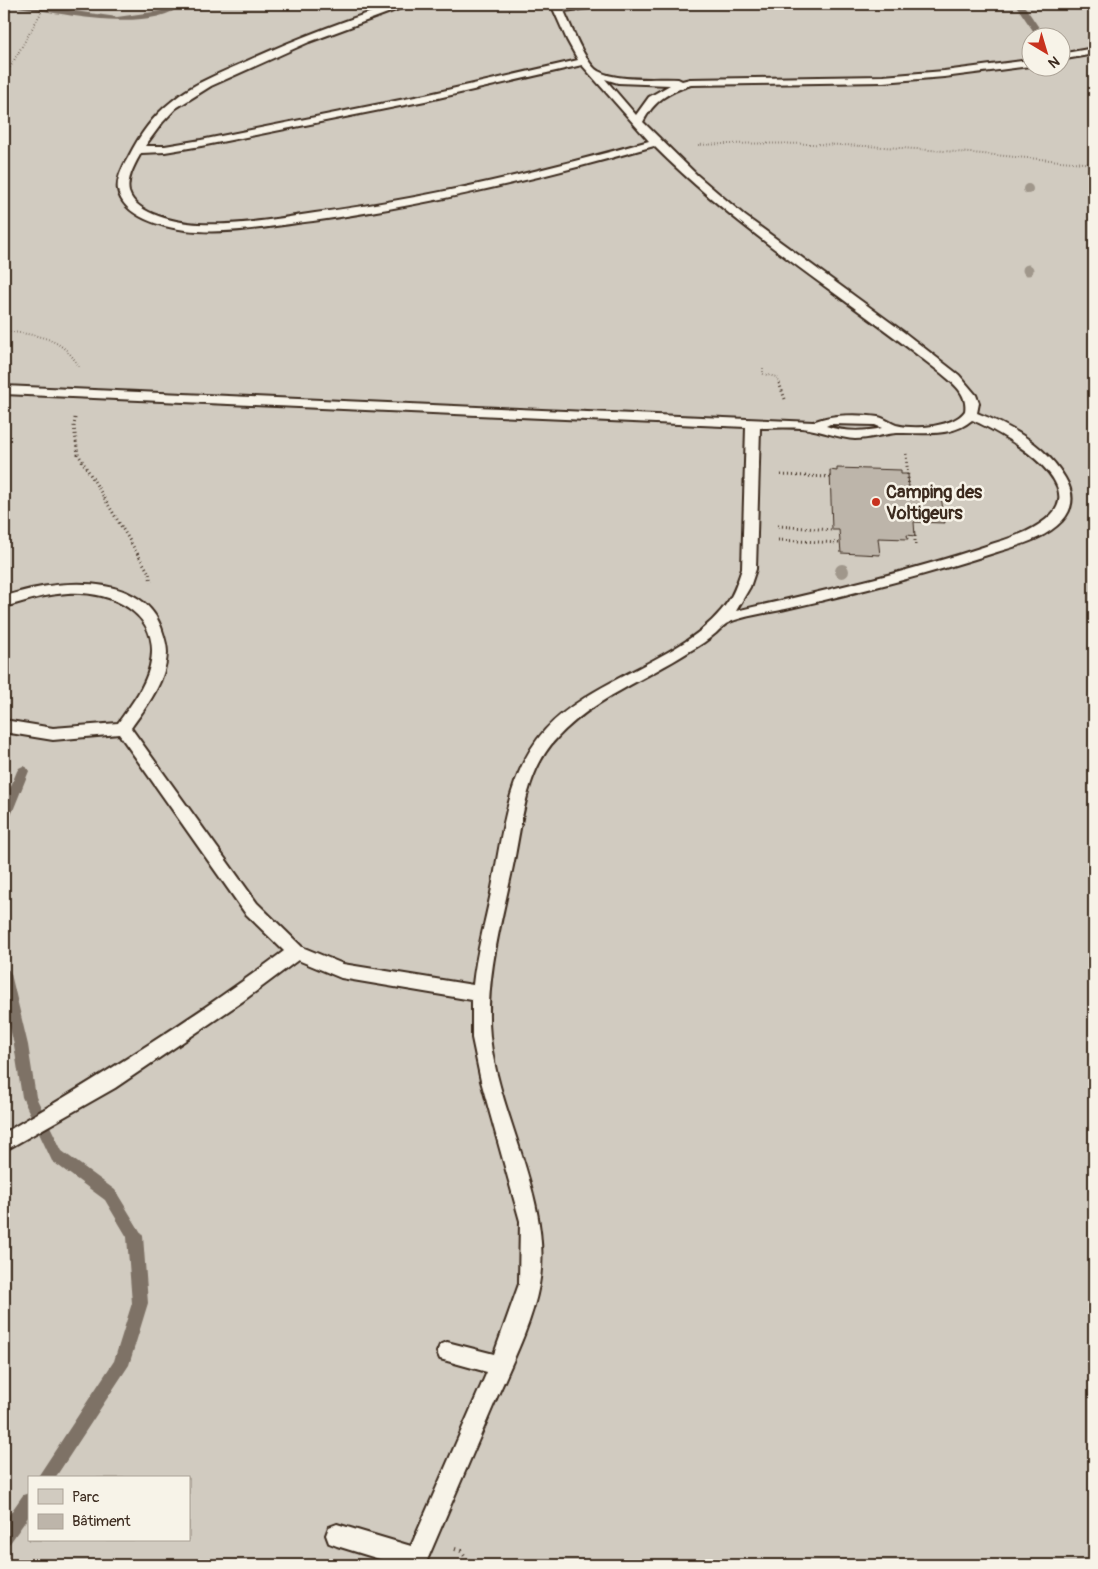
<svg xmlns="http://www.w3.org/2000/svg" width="1098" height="1569" font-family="Pangolin,sans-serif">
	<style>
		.green { fill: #d1cbc0; stroke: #867a6f; fill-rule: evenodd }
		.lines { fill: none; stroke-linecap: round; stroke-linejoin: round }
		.stream { fill: #7e7266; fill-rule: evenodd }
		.building { fill: #bdb5aa; stroke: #3b2a1e }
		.lane-casing { stroke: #3b2a1e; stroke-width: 4 }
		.path-far2 { stroke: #3b2a1e; stroke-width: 2; stroke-dasharray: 0.5 2.5; stroke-linecap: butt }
		.path-far1 { stroke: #3b2a1e; stroke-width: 3; stroke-dasharray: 1 3; stroke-linecap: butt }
		.path { stroke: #3b2a1e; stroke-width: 4; stroke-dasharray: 1 4.5; stroke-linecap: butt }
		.lane { fill: #f7f3e8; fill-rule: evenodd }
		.tree { fill: #a0978b }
		.poi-dot { fill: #c8321e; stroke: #f7f3e8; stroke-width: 2 }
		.labels { text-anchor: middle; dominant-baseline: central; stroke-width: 5; stroke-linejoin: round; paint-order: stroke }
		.poi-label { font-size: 18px; font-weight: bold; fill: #3b2a1e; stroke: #f7f3e8; text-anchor: start }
	</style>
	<rect width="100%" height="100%" fill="#efebe0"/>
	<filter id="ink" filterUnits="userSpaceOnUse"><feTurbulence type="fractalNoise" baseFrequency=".02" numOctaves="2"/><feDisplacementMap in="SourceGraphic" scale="10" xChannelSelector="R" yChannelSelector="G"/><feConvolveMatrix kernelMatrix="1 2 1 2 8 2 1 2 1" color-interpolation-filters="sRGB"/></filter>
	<g filter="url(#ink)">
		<path class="green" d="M4,4H1094V1565H4ZM1030,38H1060V68H1030ZM29,1478H189V1540H29Z"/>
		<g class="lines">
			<g class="stream">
				<path d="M8,4H26L117,17L160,11L175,4H184C148,35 56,12 12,6Z"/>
				<path d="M1015,4H1023L1046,38H1038Z"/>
				<path d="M23,766L27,768L29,771L10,818L8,821L4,823V803L17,771L19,768Z"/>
				<path d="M4,969L9,970L11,974L28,1045L36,1097L62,1151L115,1190L143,1236L148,1303L129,1365L55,1478H37L114,1361L132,1303L127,1237L105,1200L52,1161L22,1097L14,1045L4,1002Z"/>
				<path d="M29,1493V1516L10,1543L4,1546V1522L23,1495Z"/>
			</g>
		</g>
		<path class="building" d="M837,468L901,470V474H908L909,489L940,490L945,523L914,522L915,536L907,535L908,539L878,538L880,555L841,553L839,530H832L830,470L837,471Z"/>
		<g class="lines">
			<g class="lane-casing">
				<g id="lane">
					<path d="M398,4H412L309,42L211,86L176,108L162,123L145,146H165L201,140L425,95L578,60L567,40L551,4H561L562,6L603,4L598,7L564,11C571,26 585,63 598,71C617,82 656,78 678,79L682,81L690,79L883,76L944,71L1030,60V66L944,77L883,82L691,85C668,92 654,101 643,122L697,175L745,216L905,333L959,375L976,395L979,403L977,413C1011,426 1046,445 1065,478C1074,493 1074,508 1062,521C1045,539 1019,545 997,552C929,574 860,592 790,608C774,612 741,616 728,623C725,624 719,630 716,633C708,640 699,646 690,651C645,680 594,698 557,738C527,769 523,815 515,856C504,913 484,978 490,1037C499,1118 554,1203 539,1285C532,1323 513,1361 497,1397C473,1453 449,1509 425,1565H399L337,1546L329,1543L326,1535L329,1527L337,1524L411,1546L487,1372L440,1359L437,1352L440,1345L447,1342L494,1354L519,1284L520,1221L481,1081L472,1038V1000L341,978L298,960L243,1001L115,1088L4,1151V1133C100,1077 194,1018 284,951L245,913L119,734L53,740L4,732V720L53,728L118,723C131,705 145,687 150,666C163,614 111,590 68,593C45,594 26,601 4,607V597C49,580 140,570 161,627C164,636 167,644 167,653C166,681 147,706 131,728L257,903L302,947L343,964L473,985C476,954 485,923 491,893C502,838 506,774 545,730C595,675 691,659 729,600C735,591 738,580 742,569L746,427L4,394V386L813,422C830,414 859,414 878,417C885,418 890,423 896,425C915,430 954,427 965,411C968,394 953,383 941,373C845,297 741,233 654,146C542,178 429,205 313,221C272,226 228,235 185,230C163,227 123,217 118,190C116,179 123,166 129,156C139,136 153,116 171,102C193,83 221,73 247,61C296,39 346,19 398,4ZM582,65L649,141C539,172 429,198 315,213C277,219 237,226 198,224C179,223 136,215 129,192C126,179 135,164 141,153L165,152L201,146L425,101ZM605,79L618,83L670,85L649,97L636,115ZM972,420C997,430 1087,480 1051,515C1033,533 1006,539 983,547C902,574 819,592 736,611L750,587L756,569L760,428C777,428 797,426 814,430C828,433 840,438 855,439C870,439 883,434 897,433C922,432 951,438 972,420ZM830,424L875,425L882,428C864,432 844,432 826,426Z"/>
					<path d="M1094,48V54L1060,60V54Z"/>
				</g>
			</g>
			<g class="path-far2">
				<path d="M4,78L46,4"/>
				<path d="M698,145C831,139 962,152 1094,164"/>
				<path d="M4,331C36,335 62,336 79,367"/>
				<path d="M763,368V374L777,377L780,385"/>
			</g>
			<g class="path-far1">
				<path d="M779,383L785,399"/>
				<path d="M75,418L74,427L78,454L149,573L151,582"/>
				<path d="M906,454L909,489"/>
				<path d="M781,475L830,477"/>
				<path d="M778,526L832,530"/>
				<path d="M915,536V545"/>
				<path d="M778,540L840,543"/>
			</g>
			<path class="path" d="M455,1549L461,1551L472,1565"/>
			<use href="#lane" class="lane"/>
		</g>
		<g class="tree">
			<circle cx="1028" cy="189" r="5"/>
			<circle cx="1028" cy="270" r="5.5"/>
			<circle cx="842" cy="571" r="7"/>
		</g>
	</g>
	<circle class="poi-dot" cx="876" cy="502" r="5"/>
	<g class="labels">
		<g class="poi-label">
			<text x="886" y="492">Camping des<tspan x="886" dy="21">Voltigeurs</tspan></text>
		</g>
	</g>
	<rect width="1098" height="1569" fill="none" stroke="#f7f3e8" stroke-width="20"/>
	<rect x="10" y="10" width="1078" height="1549" fill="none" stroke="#3b2a1e" stroke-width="2" filter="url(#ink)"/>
	<rect x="28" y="1476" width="162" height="65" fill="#f7f3e8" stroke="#aca397"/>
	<rect x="38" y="1489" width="25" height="15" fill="#d1cbc0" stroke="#aca397"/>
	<text x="72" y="1502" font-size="15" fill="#3b2a1e">Parc</text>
	<rect x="38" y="1514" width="25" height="15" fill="#bdb5aa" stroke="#aca397"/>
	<text x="72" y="1526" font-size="15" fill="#3b2a1e">Bâtiment</text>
	<g transform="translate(1046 52) rotate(142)"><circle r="24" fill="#f7f3e8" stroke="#aca397"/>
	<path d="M0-4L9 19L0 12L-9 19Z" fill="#c8321e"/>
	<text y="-8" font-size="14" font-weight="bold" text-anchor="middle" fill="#3b2a1e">N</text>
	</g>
</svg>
